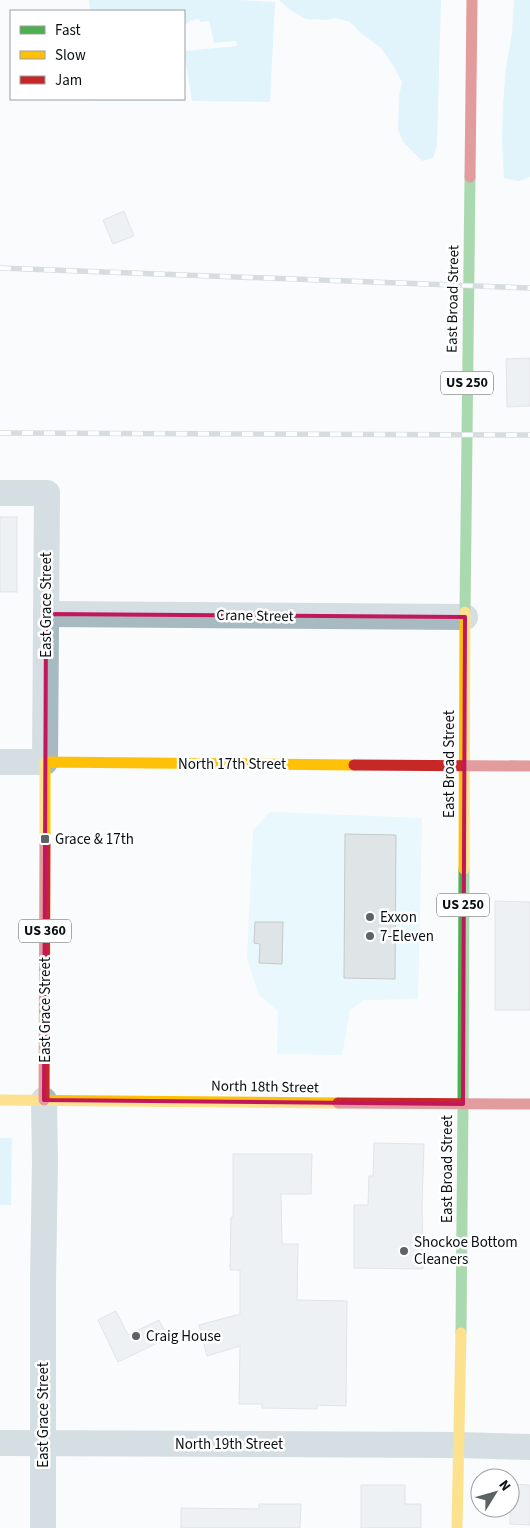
<svg xmlns="http://www.w3.org/2000/svg" width="530" height="1528" font-family="'Source Sans 3',sans-serif">
	<style>
		.built { fill: #e8f8fd }
		.green { fill: #c4ecf9 }
		.building { fill: #dfe4e6; stroke: #c4c9cc }
		.lines { fill: none; stroke-linecap: round; stroke-linejoin: round }
		.street { stroke: #a8bac1; stroke-width: 26 }
		.fast { stroke: #4caf50; stroke-width: 11 }
		.slow { stroke: #ffc107; stroke-width: 11 }
		.jam { stroke: #c62828; stroke-width: 11 }
		.rail-casing { stroke: #aeb8bb; stroke-width: 5.5 }
		.rail { stroke: #fff; stroke-width: 4; stroke-dasharray: 11; stroke-linecap: butt }
		.marked { fill: none; stroke: #c2185b; stroke-width: 4; stroke-linejoin: round }
		.poi-dot { fill: #5d6265; stroke: #fff; stroke-width: 2 }
		.labels { text-anchor: middle; dominant-baseline: central; stroke-width: 5; stroke-linejoin: round; paint-order: stroke }
		.shield { fill: #fff; stroke: #53585a; stroke-width: 1 }
		.shield-label { font-size: 14px; font-weight: bold; fill: #091013 }
		.street-label { font-size: 15px; fill: #091013; stroke: #fff }
		.poi-label { font-size: 15px; fill: #091013; stroke: #fff; text-anchor: start }
	</style>
	<rect width="100%" height="100%" fill="#f9fbfd"/>
	<path class="built" d="M270,812L422,818L418,999L364,1000L350,1010L342,1055L277,1054L278,1011L259,995L247,959L253,830Z"/>
	<g class="green">
		<path d="M89,0H240L275,2L270,102L192,101L184,51L237,46L236,41L214,43L209,21L200,22L199,19L189,21V23L185,24L186,29H184V11H90Z"/>
		<path d="M279,0H441L437,146L433,158L422,161L403,142L398,129L399,96L402,82L393,65L381,48L363,35L350,22L336,18L325,20L306,19L290,10Z"/>
		<path d="M514,0H530V177L519,181L504,178L502,142L503,103L506,68L512,33Z"/>
		<path d="M95,99H182L183,101H95Z"/>
		<path d="M0,1138H12L11,1205H0Z"/>
	</g>
	<g class="building">
		<path d="M124,211L134,236L113,244L103,220Z"/>
		<path d="M530,358V406L507,407L506,359Z"/>
		<rect x="0" y="517" width="17" height="75"/>
		<path d="M345,834L396,835L395,979L344,978Z"/>
		<path d="M495,901L530,902V1010H495Z"/>
		<path d="M255,922H283L282,964L259,963L260,944L254,943Z"/>
		<path d="M374,1143L424,1144L422,1205L423,1269L354,1268V1205H368L369,1176H373Z"/>
		<path d="M233,1154H312L311,1194H281L282,1244H298L297,1300L347,1301L346,1406L317,1405V1409L262,1408V1404H239L240,1346L207,1356L199,1325L240,1314V1270H230L231,1217H233Z"/>
		<path d="M116,1311L128,1335L159,1320L168,1338L118,1362L98,1320Z"/>
		<path d="M510,1484L530,1485V1525L510,1524Z"/>
		<path d="M361,1485H405V1504H421V1528H361Z"/>
		<path d="M259,1504H301L300,1528H181V1508L259,1509Z"/>
	</g>
	<g class="lines">
		<g class="street">
			<path d="M0,493H47L45,762H0"/>
			<path d="M46,614L465,617"/>
			<path d="M0,1443L458,1445L530,1447"/>
			<path d="M43,1528V1281L45,1162L44,1100"/>
		</g>
		<g class="fast">
			<path d="M465,612L470,177"/>
			<path d="M463,1104L464,869"/>
			<path d="M461,1333L463,1104"/>
		</g>
		<g class="slow">
			<path d="M45,840V762L354,765"/>
			<path d="M464,869L465,612"/>
			<path d="M0,1100L338,1103"/>
			<path d="M457,1528L461,1333"/>
		</g>
		<g class="jam">
			<path d="M470,177L472,0"/>
			<path d="M354,765L530,766"/>
			<path d="M44,1100L45,840"/>
			<path d="M338,1103L530,1104"/>
		</g>
		<g class="rail-casing">
			<g id="rail">
				<path d="M0,268L530,288"/>
				<path d="M0,433L530,435"/>
			</g>
		</g>
		<use href="#rail" class="rail"/>
	</g>
	<path d="M0 0H530V1528H0ZM46,614L465,617L463,1104L44,1100Z" fill="#f9fbfd" fill-opacity=".55" fill-rule="evenodd"/>
	<path class="marked" d="M46,614L465,617L463,1104L44,1100Z"/>
	<g class="poi-dot">
		<rect x="40" y="834" width="10" height="10" rx="2.5"/>
		<circle cx="370" cy="917" r="5"/>
		<circle cx="370" cy="936" r="5"/>
		<circle cx="404" cy="1251" r="5"/>
		<circle cx="136" cy="1336" r="5"/>
	</g>
	<g class="labels">
		<g class="shield">
			<rect x="441" y="371.5" width="52" height="23" rx="4"/>
			<rect x="437" y="893.5" width="52" height="23" rx="4"/>
			<rect x="19" y="919.5" width="52" height="23" rx="4"/>
		</g>
		<g class="shield-label">
			<text x="467" y="383">US 250</text>
			<text x="463" y="905">US 250</text>
			<text x="45" y="931">US 360</text>
		</g>
		<g class="street-label">
			<text transform="translate(453 299) rotate(-89)">East Broad Street</text>
			<text transform="translate(46 605) rotate(-90)">East Grace Street</text>
			<text transform="translate(255 616) rotate(1)">Crane Street</text>
			<text x="232" y="764">North 17th Street</text>
			<text transform="translate(449 764) rotate(-90)">East Broad Street</text>
			<text transform="translate(45 1010) rotate(-90)">East Grace Street</text>
			<text transform="translate(265 1087) rotate(1)">North 18th Street</text>
			<text transform="translate(447 1169) rotate(-90)">East Broad Street</text>
			<text transform="translate(43 1415) rotate(-90)">East Grace Street</text>
			<text x="229" y="1444">North 19th Street</text>
		</g>
		<g class="poi-label">
			<text x="55" y="839">Grace &amp; 17th</text>
			<text x="380" y="917">Exxon</text>
			<text x="380" y="936">7-Eleven</text>
			<text x="414" y="1242">Shockoe Bottom<tspan x="414" dy="17">Cleaners</tspan></text>
			<text x="146" y="1336">Craig House</text>
		</g>
	</g>
	<rect x="10" y="10" width="175" height="90" fill="#ffffff" stroke="#9d9fa1"/>
	<rect x="20" y="26" width="25" height="8" fill="#4caf50" stroke="#9d9fa1"/>
	<text x="55" y="35" font-size="15" fill="#091013">Fast</text>
	<rect x="20" y="51" width="25" height="8" fill="#ffc107" stroke="#9d9fa1"/>
	<text x="55" y="60" font-size="15" fill="#091013">Slow</text>
	<rect x="20" y="76" width="25" height="8" fill="#c62828" stroke="#9d9fa1"/>
	<text x="55" y="85" font-size="15" fill="#091013">Jam</text>
	<g transform="translate(495 1493) rotate(53)"><circle r="24" fill="#ffffff" stroke="#9d9fa1"/>
	<path d="M0-4L9 19L0 12L-9 19Z" fill="#5d6265"/>
	<text y="-8" font-size="14" font-weight="bold" text-anchor="middle" fill="#091013">N</text>
	</g>
</svg>
